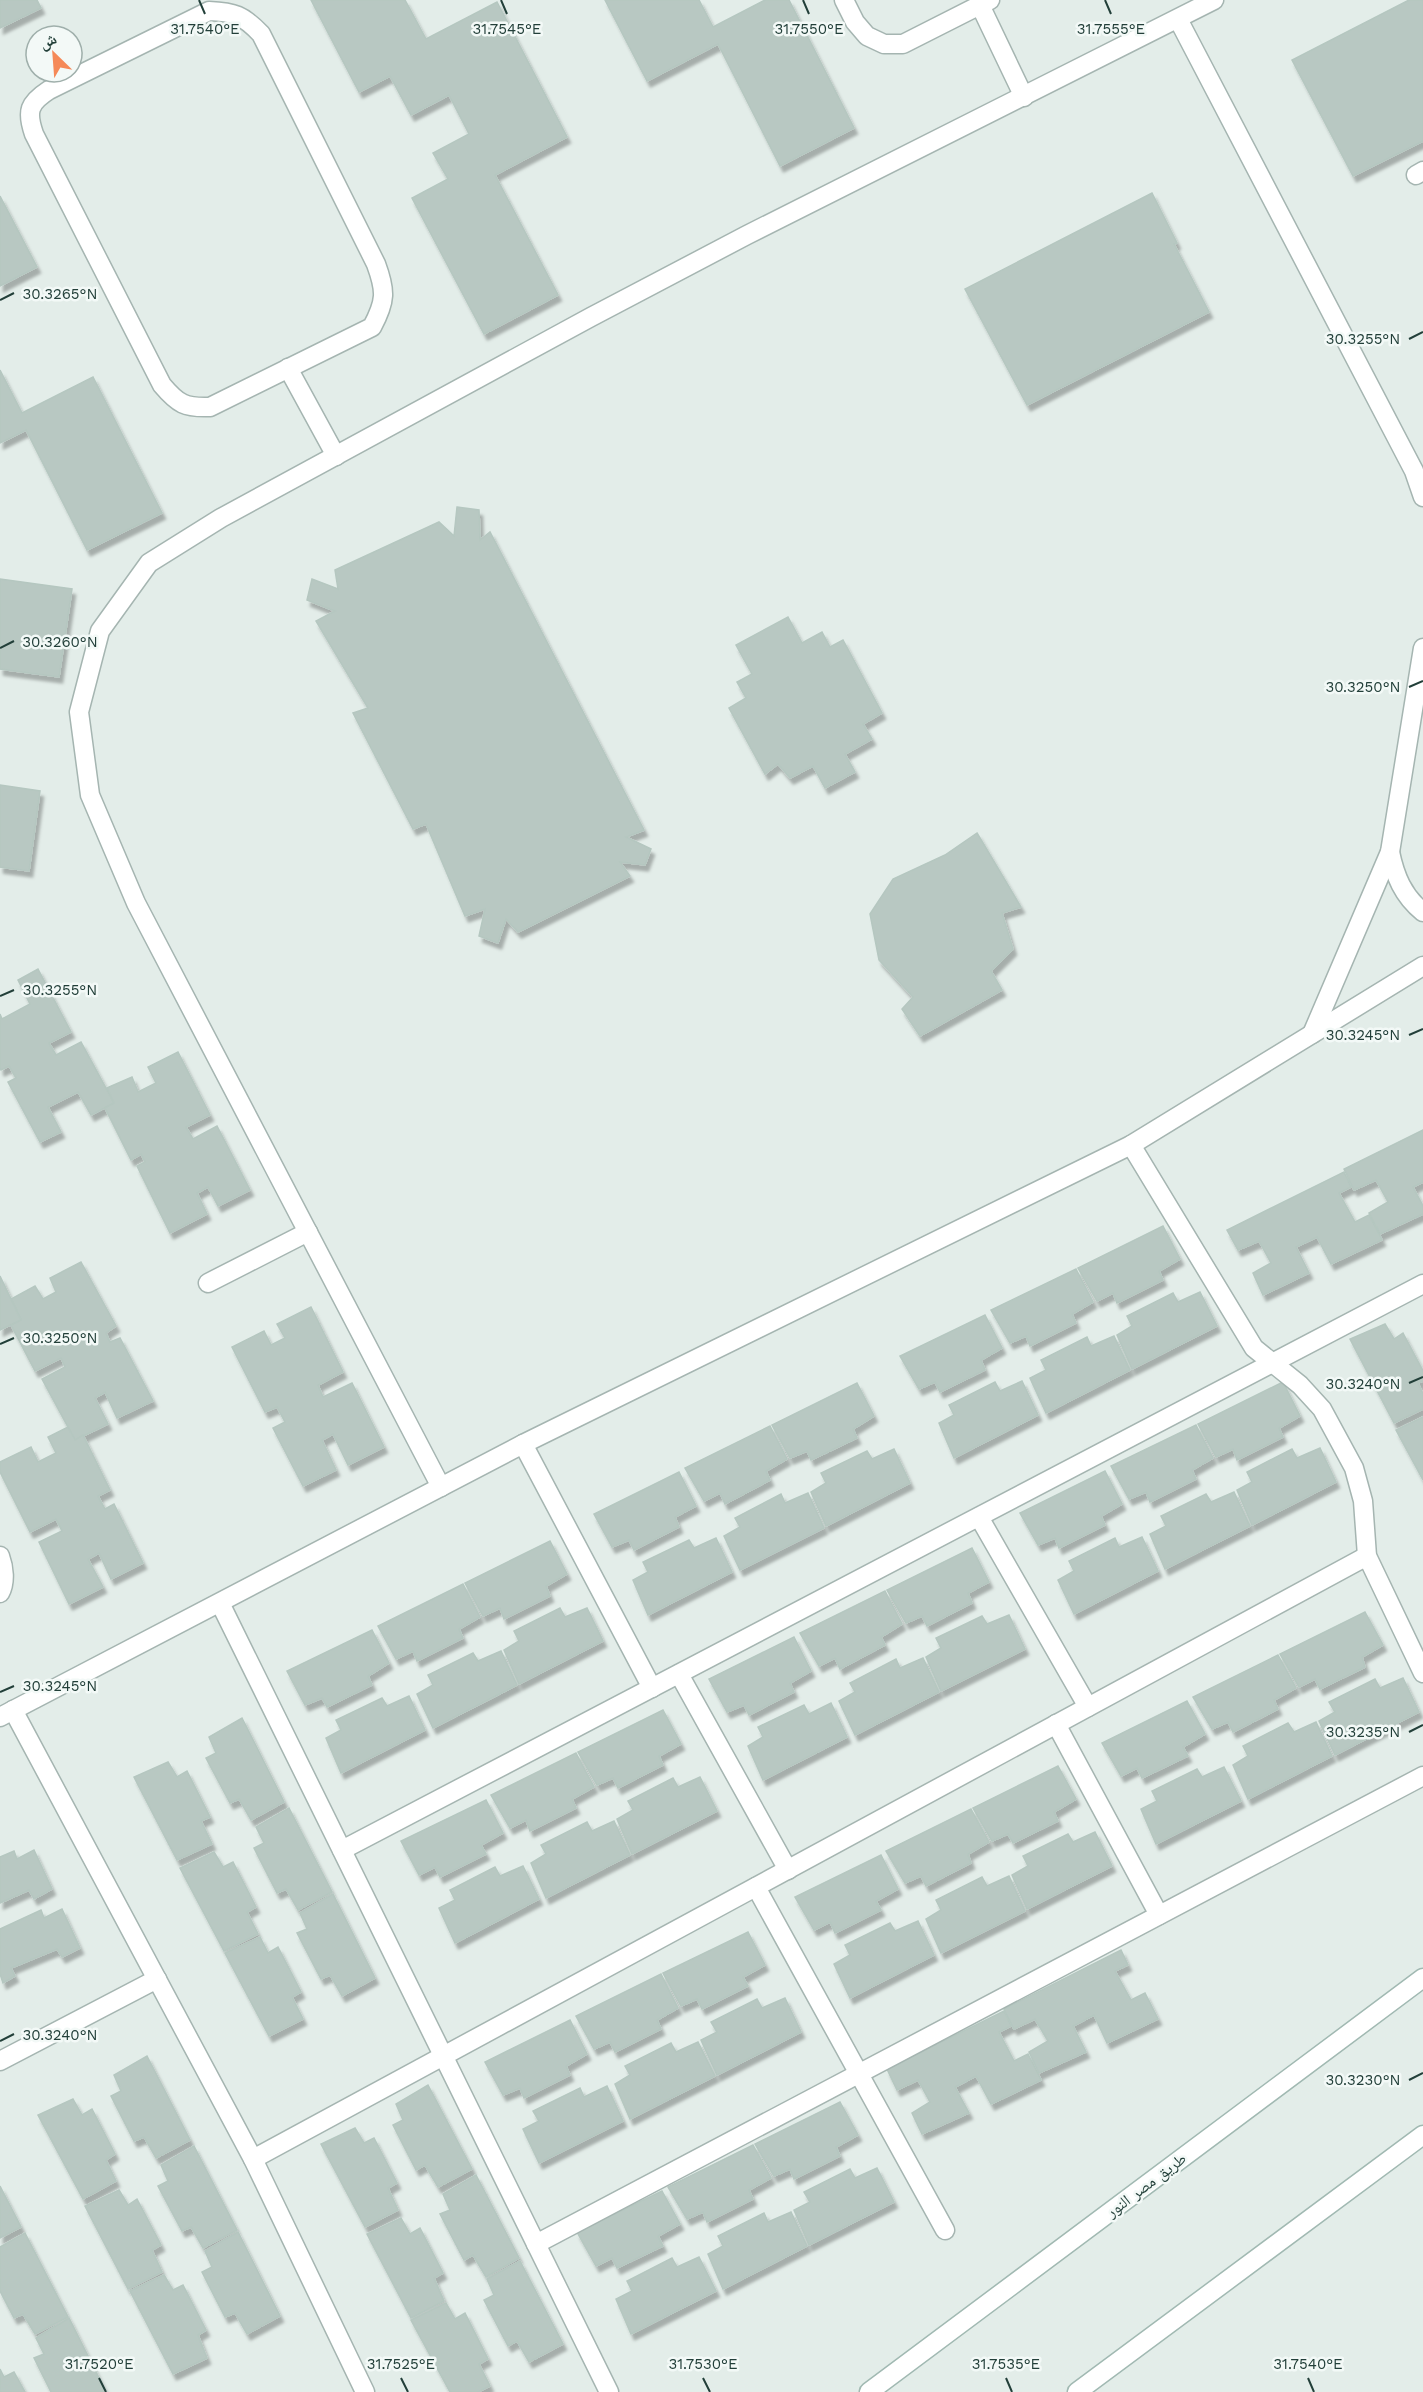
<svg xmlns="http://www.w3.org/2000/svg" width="1423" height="2392" font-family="'Work Sans','Noto Naskh Arabic',sans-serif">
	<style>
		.building { fill: #b8c8c2; stroke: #b5c7c0; stroke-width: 1.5; filter: url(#shadow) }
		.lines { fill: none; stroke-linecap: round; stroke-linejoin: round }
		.lane-casing { stroke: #a5b5b1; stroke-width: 21 }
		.street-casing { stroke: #a5b5b1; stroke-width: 21 }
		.secondary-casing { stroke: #a1b9b2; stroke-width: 21 }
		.lane { stroke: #fff; stroke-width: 18 }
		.street { stroke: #fff; stroke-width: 18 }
		.secondary { stroke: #fff; stroke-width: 18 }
		.ticks { fill: none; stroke: #223f39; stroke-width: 2 }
		.labels { text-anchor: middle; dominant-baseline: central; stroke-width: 5; stroke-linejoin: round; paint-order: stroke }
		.street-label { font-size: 16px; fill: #223f39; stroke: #f3f9f7 }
		.ticks-label { font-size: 15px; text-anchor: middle; fill: #223f39; stroke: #f3f9f7; stroke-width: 5; stroke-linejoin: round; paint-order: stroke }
	</style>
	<defs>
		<filter id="shadow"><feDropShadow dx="3.5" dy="6" stdDeviation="1.5" flood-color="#0004"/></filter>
	</defs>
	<rect width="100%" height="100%" fill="#e3ede9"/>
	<g class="building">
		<path d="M0,0H37L41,8L0,28Z"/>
		<path d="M311,0H405L426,39L497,2L567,137L495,175L558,295L484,334L412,198L448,179L433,153L469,134L449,95L411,115L390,76L359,92Z"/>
		<path d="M605,0H699L713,27L765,0H789L854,128L780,166L718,44L647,81Z"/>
		<path d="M1409,0H1423V141L1353,176L1292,60Z"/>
		<path d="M1152,193L1177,243L1174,244L1209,312L1027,405L965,289Z"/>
		<path d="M0,196L37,267L0,286Z"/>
		<path d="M0,370L22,413L93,377L162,513L87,550L26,430L0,443Z"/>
		<path d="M457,507L479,510L480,540L490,532L644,830L626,837L651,849L645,865L620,862L630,876L518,932L506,919L498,943L479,936L485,909L465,916L426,824L413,829L353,713L368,708L316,621L335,611L307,600L312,579L338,589L335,570L439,522L454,536Z"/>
		<path d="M0,579L72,589L59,677L0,669Z"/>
		<path d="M788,617L802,643L822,632L830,647L843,640L882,713L863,724L872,739L845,754L855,772L825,788L813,766L790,778L778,764L765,774L729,708L746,698L737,682L752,674L736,645Z"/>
		<path d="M0,785L40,791L29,871L0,867Z"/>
		<path d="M977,833L1021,907L1002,913L1013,949L991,971L1002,990L920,1036L902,1009L913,997L879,960L870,914L893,879L945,855Z"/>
		<path d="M38,969L71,1032L49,1043L56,1055L81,1042L114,1103L91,1115L78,1092L48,1107L61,1132L40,1142L8,1082L16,1078L9,1066L1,1070L0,1068V1014L2,1019L30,1004L18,980Z"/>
		<path d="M178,1052L210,1115L186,1127L193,1139L217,1126L250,1190L218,1206L208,1187L197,1193L207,1214L170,1233L137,1166L145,1162L141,1154L131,1160L105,1108L114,1103L107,1088L132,1077L138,1092L156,1083L148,1067Z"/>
		<path d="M1423,1130V1182L1413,1187L1423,1206V1214L1380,1234L1369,1213L1388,1202L1376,1180L1354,1190L1344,1169Z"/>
		<path d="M1344,1172L1351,1187L1339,1193L1355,1222L1369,1215L1382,1240L1331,1264L1317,1237L1296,1247L1309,1273L1263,1295L1253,1273L1271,1263L1259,1241L1238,1250L1227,1230Z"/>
		<path d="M1163,1226L1180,1259L1159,1271L1163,1280L1117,1303L1113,1293L1097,1301L1078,1268Z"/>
		<path d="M81,1262L116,1326L106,1333L110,1342L120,1338L153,1401L117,1418L105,1392L95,1398L108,1424L75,1440L42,1379L65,1367L61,1358L35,1371L11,1325L21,1320L11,1299L35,1286L43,1299L56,1292L50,1278Z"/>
		<path d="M1076,1269L1093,1302L1072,1314L1076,1323L1030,1346L1026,1336L1010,1343L991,1310Z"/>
		<path d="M0,1276L21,1320L0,1330Z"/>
		<path d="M1200,1292L1217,1326L1132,1369L1117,1335L1132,1326L1127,1316L1173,1293L1178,1302Z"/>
		<path d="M311,1307L343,1372L318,1385L323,1397L352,1383L384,1447L348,1465L333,1434L322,1440L336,1470L303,1486L273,1428L285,1422L277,1407L265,1412L232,1347L264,1331L271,1345L285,1338L277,1324Z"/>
		<path d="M985,1315L1002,1348L981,1360L985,1370L940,1392L935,1382L919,1389L900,1356Z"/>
		<path d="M1385,1324L1394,1339L1403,1333L1423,1371V1381L1418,1383L1423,1394V1409L1394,1423L1350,1339Z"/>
		<path d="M1114,1336L1130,1370L1046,1413L1030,1378L1046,1370L1041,1360L1087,1337L1091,1346Z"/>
		<path d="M1022,1381L1038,1415L954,1458L939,1423L954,1415L949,1405L995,1382L1000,1391Z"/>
		<path d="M1283,1382L1300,1416L1279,1428L1283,1437L1237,1460L1233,1449L1216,1457L1198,1424Z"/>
		<path d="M857,1383L874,1416L853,1429L857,1438L811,1460L807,1451L790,1458L772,1425Z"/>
		<path d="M1423,1417V1480L1396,1430Z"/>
		<path d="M1196,1425L1213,1458L1192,1470L1196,1479L1150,1502L1146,1492L1129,1499L1111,1466Z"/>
		<path d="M770,1426L787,1459L766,1471L770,1480L725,1504L720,1493L704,1501L685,1468Z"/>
		<path d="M68,1427L75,1440L83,1435L110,1490L98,1496L105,1509L114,1504L143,1563L111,1579L99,1553L88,1559L103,1587L69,1604L39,1542L62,1531L56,1519L30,1532L0,1472V1462L31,1447L38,1462L56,1453L48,1437Z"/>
		<path d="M1320,1448L1336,1482L1252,1525L1237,1490L1252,1482L1247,1472L1292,1449L1297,1458Z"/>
		<path d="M894,1449L910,1483L826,1526L811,1492L826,1483L821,1473L867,1451L872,1459Z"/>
		<path d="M1105,1471L1122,1504L1101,1516L1105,1525L1059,1548L1055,1538L1038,1545L1020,1513Z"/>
		<path d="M679,1472L696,1506L675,1517L679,1527L634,1550L629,1540L612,1547L594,1514Z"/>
		<path d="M1234,1492L1250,1526L1165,1569L1150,1534L1166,1526L1161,1516L1206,1494L1211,1502Z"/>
		<path d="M808,1493L824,1528L740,1570L724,1536L740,1527L735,1518L781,1494L785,1503Z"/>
		<path d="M1142,1537L1158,1571L1074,1614L1058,1580L1074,1571L1069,1561L1115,1538L1119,1547Z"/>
		<path d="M716,1538L732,1572L648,1615L633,1580L648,1572L643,1562L689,1540L694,1548Z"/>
		<path d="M550,1541L567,1574L546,1586L550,1596L504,1619L500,1608L483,1616L465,1583Z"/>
		<path d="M972,1548L989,1582L968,1593L972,1603L927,1626L922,1616L906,1623L887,1590Z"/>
		<path d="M463,1584L480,1617L459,1629L463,1638L417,1661L413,1651L396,1659L378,1626Z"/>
		<path d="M885,1591L902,1624L881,1637L885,1645L840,1669L835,1658L819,1666L800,1633Z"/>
		<path d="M560,1608L565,1617L587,1608L603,1641L519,1684L504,1650L519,1641L514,1631Z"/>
		<path d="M1365,1612L1383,1645L1362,1657L1365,1667L1320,1689L1315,1679L1299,1687L1280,1654Z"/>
		<path d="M1009,1615L1025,1649L941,1691L926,1657L941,1648L936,1638L982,1616L987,1624Z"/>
		<path d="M372,1630L389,1663L368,1676L372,1685L327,1707L322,1698L305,1705L287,1671Z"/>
		<path d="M794,1637L811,1671L790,1683L794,1692L749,1715L744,1705L727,1712L709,1679Z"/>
		<path d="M501,1651L517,1685L433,1728L417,1694L433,1685L428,1675L473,1653L478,1661Z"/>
		<path d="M1278,1655L1296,1688L1274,1700L1278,1709L1233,1732L1228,1722L1212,1729L1193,1697Z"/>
		<path d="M923,1658L939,1692L855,1735L839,1701L855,1692L850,1683L896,1659L900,1668Z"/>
		<path d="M1403,1678L1419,1712L1335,1755L1319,1721L1335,1712L1329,1702L1375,1679L1380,1688Z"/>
		<path d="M409,1696L425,1730L341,1773L326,1738L341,1730L336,1720L382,1698L387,1706Z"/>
		<path d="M1187,1701L1205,1734L1183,1747L1188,1756L1142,1778L1137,1768L1121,1776L1102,1743Z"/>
		<path d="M831,1703L847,1737L763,1780L748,1746L763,1737L758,1727L804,1705L809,1714Z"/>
		<path d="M663,1710L681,1744L659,1756L663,1765L618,1788L613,1778L597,1785L578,1752Z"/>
		<path d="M242,1718L284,1802L251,1820L239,1799L230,1803L206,1758L216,1753L209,1737Z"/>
		<path d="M1316,1722L1332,1756L1248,1799L1233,1765L1248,1756L1243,1746L1288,1723L1294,1732Z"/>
		<path d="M576,1753L594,1787L572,1799L576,1808L530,1831L526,1820L510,1828L491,1795Z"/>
		<path d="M168,1762L177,1777L187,1771L210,1817L201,1821L212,1844L177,1860L134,1777Z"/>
		<path d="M1058,1766L1076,1799L1054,1812L1058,1821L1013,1843L1008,1834L992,1841L973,1808Z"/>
		<path d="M1224,1767L1241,1801L1156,1844L1141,1809L1157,1801L1152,1791L1197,1769L1202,1777Z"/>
		<path d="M700,1777L717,1811L632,1854L617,1819L633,1810L628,1801L673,1778L678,1787Z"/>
		<path d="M486,1800L503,1833L481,1845L486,1854L440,1877L435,1867L419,1875L401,1841Z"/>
		<path d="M289,1808L332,1892L298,1910L286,1889L277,1893L254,1848L264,1843L256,1827Z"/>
		<path d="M971,1809L989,1842L968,1854L971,1863L926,1886L921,1876L905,1883L886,1851Z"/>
		<path d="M614,1821L630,1855L546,1898L531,1863L546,1854L541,1845L587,1822L592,1831Z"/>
		<path d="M1095,1832L1112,1866L1027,1909L1012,1875L1028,1866L1023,1856L1068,1834L1073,1842Z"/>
		<path d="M34,1850L52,1889L34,1899L29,1890L0,1903V1857L14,1851L17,1859Z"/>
		<path d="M214,1852L223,1867L233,1862L256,1907L247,1912L258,1934L224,1951L180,1868Z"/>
		<path d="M881,1855L898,1889L876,1901L881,1910L835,1933L830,1922L814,1930L795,1897Z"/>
		<path d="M523,1866L539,1899L455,1943L439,1908L455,1900L450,1890L495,1867L500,1876Z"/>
		<path d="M1009,1876L1025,1911L941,1953L926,1919L941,1910L936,1900L982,1877L987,1886Z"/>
		<path d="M333,1894L375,1978L342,1996L330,1975L321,1979L297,1933L307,1929L300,1913Z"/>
		<path d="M62,1909L80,1948L62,1957L57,1949L11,1968L15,1976L3,1983L0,1974V1929L41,1910L44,1918Z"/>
		<path d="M918,1921L934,1955L850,1998L834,1964L850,1955L845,1945L890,1923L895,1931Z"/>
		<path d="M748,1932L765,1965L743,1977L748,1986L702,2009L697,1999L681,2006L663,1973Z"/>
		<path d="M260,1937L268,1953L278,1947L301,1992L292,1997L303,2019L269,2036L225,1953Z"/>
		<path d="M1121,1950L1128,1965L1115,1971L1131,2000L1145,1993L1158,2019L1107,2043L1094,2015L1073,2026L1086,2052L1039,2073L1029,2052L1048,2041L1035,2019L1014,2029L1004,2009Z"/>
		<path d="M661,1974L678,2008L657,2020L661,2029L615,2052L610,2042L594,2049L576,2016Z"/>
		<path d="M785,1998L801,2032L717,2075L701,2040L717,2032L711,2022L757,1999L762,2008Z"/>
		<path d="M1004,2011L1011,2026L999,2032L1014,2061L1028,2054L1041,2080L991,2104L976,2076L955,2087L969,2113L922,2134L912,2113L930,2102L918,2080L897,2090L887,2069Z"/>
		<path d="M570,2020L587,2054L566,2066L570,2075L524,2098L520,2088L503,2095L485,2062Z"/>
		<path d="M698,2042L715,2076L630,2119L615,2084L630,2075L625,2066L671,2043L676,2052Z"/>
		<path d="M147,2056L190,2140L156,2158L144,2137L134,2141L111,2096L121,2091L114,2075Z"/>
		<path d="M428,2085L472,2169L438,2187L425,2165L416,2170L393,2125L403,2120L396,2104Z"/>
		<path d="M607,2086L623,2121L539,2163L523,2129L539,2121L533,2111L580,2088L584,2097Z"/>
		<path d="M73,2099L82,2115L92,2109L115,2154L106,2160L116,2181L83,2199L38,2115Z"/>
		<path d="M840,2102L858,2135L836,2147L840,2156L794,2179L790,2169L774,2176L755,2144Z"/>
		<path d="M355,2128L364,2143L374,2138L397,2183L388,2188L398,2210L365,2227L321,2144Z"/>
		<path d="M753,2145L771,2178L749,2190L753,2199L707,2222L703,2212L687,2219L668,2187Z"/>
		<path d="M194,2146L237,2230L203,2248L191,2227L182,2231L158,2186L168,2181L161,2165Z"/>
		<path d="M877,2168L894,2202L809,2245L794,2210L810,2202L804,2192L850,2169L855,2178Z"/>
		<path d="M476,2175L519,2258L486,2277L473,2255L464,2260L440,2214L450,2210L443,2194Z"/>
		<path d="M0,2186L21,2227L0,2238Z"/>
		<path d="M119,2190L128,2205L137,2199L161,2245L152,2250L162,2272L128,2289L85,2206Z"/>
		<path d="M662,2191L680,2224L658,2236L663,2246L617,2268L612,2258L596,2266L577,2232Z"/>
		<path d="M791,2212L807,2246L723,2289L708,2254L723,2246L718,2236L764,2213L768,2222Z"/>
		<path d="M401,2218L410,2234L420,2228L443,2273L434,2278L444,2301L411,2318L367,2234Z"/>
		<path d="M238,2232L280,2316L247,2334L235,2313L225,2317L202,2272L212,2267L205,2251Z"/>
		<path d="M25,2233L68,2317L35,2334L23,2314L14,2318L0,2291V2247Z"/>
		<path d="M699,2257L716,2291L631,2334L616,2299L632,2291L627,2281L672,2258L677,2267Z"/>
		<path d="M520,2261L563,2344L529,2362L517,2341L508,2346L484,2300L494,2295L487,2279Z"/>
		<path d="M164,2275L173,2290L183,2285L206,2330L198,2335L207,2358L173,2374L130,2291Z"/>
		<path d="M446,2303L455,2319L465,2313L488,2359L479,2364L490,2386L478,2392H450L411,2320Z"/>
		<path d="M69,2318L106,2392H51L34,2358L44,2354L36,2338Z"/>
		<path d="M0,2369L4,2377L14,2372L25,2392H0Z"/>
	</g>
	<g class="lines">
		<g class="lane-casing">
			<g id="lane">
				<path d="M844,0L855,22L867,36L884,44H903L990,0"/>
				<path d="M980,5L1024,97"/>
				<path d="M209,11C234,12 243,15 261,34L376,264C386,291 386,301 372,327L210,407C185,408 178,404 162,385L34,134C26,111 29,103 49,90Z"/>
				<path d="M288,368L336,456"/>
				<path d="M208,1283L308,1232"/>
				<path d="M0,1556C4,1567 6,1582 0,1593"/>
			</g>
		</g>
		<g class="street-casing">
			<g id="street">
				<path d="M1178,19L1414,471L1423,497"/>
				<path d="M1416,175L1423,171"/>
				<path d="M1390,852C1395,876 1403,896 1423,912"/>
				<path d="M1312,1034L1390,852L1423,648"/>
				<path d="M1131,1145L1254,1348L1300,1385L1322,1409L1354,1468L1363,1501L1367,1556L1423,1673"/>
				<path d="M523,1444L652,1688"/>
				<path d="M441,1487L136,903L90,795L79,712L100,631L149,563L221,518L591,317L747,235L1214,0"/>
				<path d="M979,1517L1088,1707"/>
				<path d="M220,1603L609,2392"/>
				<path d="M679,1674L788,1870"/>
				<path d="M13,1710L253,2159L365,2392"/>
				<path d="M0,1717L523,1444L1131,1145L1423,966"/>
				<path d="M1056,1724L1159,1915"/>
				<path d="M342,1850L1423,1284"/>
				<path d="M756,1887L945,2230"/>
				<path d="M0,2061L157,1979"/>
				<path d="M253,2159L1367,1556"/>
				<path d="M536,2244L1423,1776"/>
			</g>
		</g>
		<g class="secondary-casing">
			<g id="secondary">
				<path d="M869,2392L1423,1978"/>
				<path d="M1077,2392L1423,2135"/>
			</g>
		</g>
		<use href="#lane" class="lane"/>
		<use href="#street" class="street"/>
		<use href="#secondary" class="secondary"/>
	</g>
	<path class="ticks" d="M199,0L205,14M501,0L507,14M803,0L809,14M1105,0L1111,14M0,300L14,293M1409,339L1423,332M0,648L14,641M1409,687L1423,681M0,996L14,990M1409,1035L1423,1029M0,1344L14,1338M1409,1383L1423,1377M0,1692L14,1686M1409,1732L1423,1725M0,2041L14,2034M1409,2080L1423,2073M99,2378L106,2392M401,2378L408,2392M703,2378L710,2392M1006,2378L1012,2392M1308,2378L1314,2392"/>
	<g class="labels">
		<g class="street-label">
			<text transform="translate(1146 2185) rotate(-37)">طريق مصر النور</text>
		</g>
	</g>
	<g class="ticks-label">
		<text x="205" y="34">31.7540°E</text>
		<text x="1111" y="34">31.7555°E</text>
		<text x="507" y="34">31.7545°E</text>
		<text x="809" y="34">31.7550°E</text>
		<text x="60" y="299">30.3265°N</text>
		<text x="1363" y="344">30.3255°N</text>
		<text x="60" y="647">30.3260°N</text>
		<text x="1363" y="692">30.3250°N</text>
		<text x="60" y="995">30.3255°N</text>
		<text x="1363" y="1040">30.3245°N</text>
		<text x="60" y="1343">30.3250°N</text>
		<text x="1363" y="1389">30.3240°N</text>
		<text x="60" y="1691">30.3245°N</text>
		<text x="1363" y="1737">30.3235°N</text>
		<text x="60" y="2040">30.3240°N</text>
		<text x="1363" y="2085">30.3230°N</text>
		<text x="99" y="2369">31.7520°E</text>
		<text x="401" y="2369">31.7525°E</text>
		<text x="703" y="2369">31.7530°E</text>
		<text x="1006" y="2369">31.7535°E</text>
		<text x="1308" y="2369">31.7540°E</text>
	</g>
	<g transform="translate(54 54) rotate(335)"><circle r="28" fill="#f3f9f7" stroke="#9fafab" stroke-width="1.5"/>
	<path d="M0-4.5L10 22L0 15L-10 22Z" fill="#f58958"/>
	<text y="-9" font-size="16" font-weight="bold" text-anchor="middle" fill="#223f39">ش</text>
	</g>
</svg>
